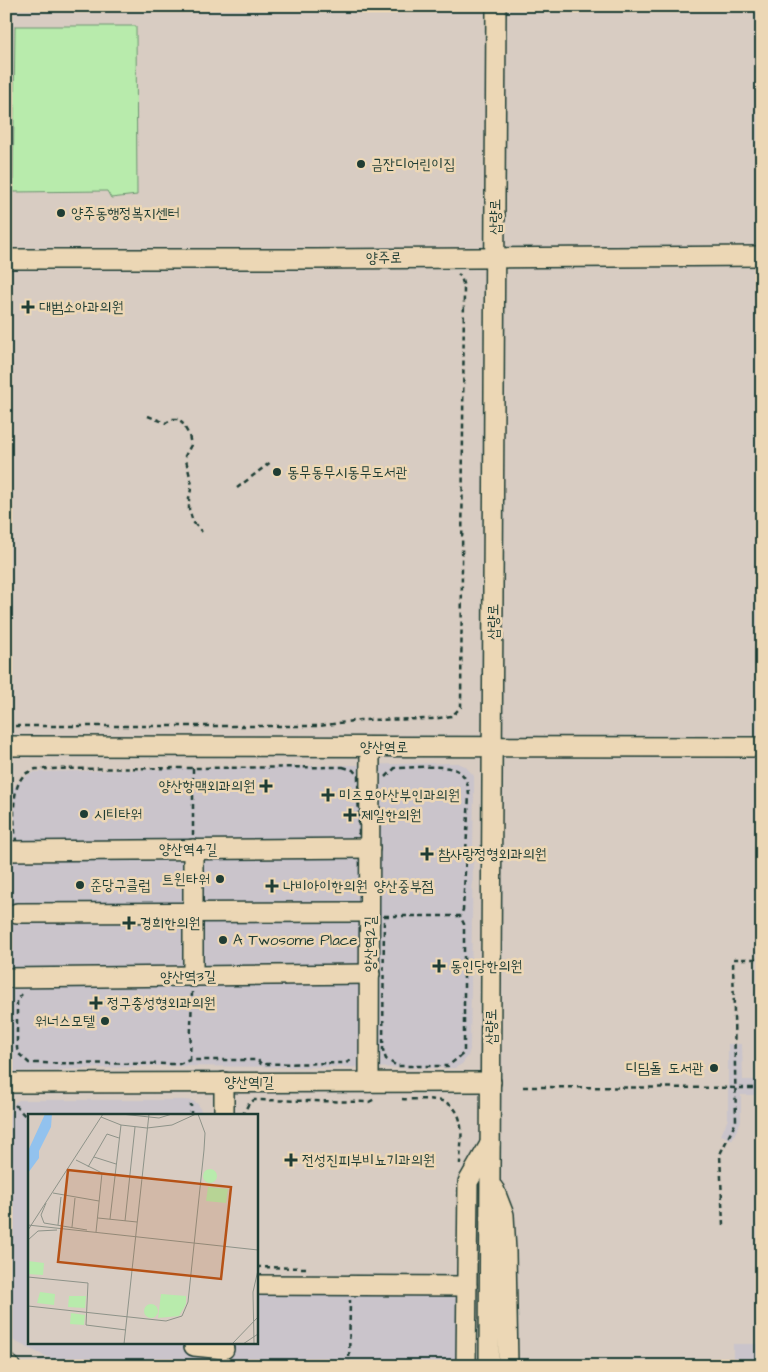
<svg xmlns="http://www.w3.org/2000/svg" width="768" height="1372" font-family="'Architects Daughter','Poor Story',sans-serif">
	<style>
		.built { fill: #cac4cb }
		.green { fill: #b8ebac; stroke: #6c9470 }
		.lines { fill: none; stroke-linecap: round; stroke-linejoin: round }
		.minor-casing { stroke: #1f3d34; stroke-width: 22 }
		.path { stroke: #1f3d34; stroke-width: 2.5; stroke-dasharray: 5 4; stroke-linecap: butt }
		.minor { stroke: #ecd7b5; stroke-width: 19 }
		.poi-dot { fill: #1f3d34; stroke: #ecd7b5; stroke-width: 2 }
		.labels { text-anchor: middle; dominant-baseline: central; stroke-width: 5; stroke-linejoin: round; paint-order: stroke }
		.poi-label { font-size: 15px; fill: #1f3d34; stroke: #ecd7b5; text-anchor: start }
		.street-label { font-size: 15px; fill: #1f3d34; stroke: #ecd7b5 }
		.inset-road { fill: none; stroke: #8e9389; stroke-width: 1 }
		.view { fill: #b65216; fill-opacity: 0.15; stroke: #b65216; stroke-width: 2.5 }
		.inset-edge { fill: none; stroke: #1f3d34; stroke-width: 2.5 }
	</style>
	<rect width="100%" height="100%" fill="#d8ccc2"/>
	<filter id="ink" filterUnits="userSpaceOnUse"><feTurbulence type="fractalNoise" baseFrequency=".02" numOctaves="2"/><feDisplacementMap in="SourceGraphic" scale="10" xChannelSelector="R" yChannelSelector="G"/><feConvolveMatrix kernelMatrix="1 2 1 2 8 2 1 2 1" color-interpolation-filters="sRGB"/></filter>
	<g filter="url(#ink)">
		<g class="built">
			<path d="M447,763H458L465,766L474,776V788L470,1049L468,1056L462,1064L455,1068L155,1066L6,1072V798L15,786L26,776L35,772Z"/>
			<path d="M728,1044H742L743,1080H762V1095H741V1121L732,1140L721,1135L728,1119Z"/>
			<path d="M19,1100H185L193,1101L198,1104L203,1116H29V1343H203V1356L210,1361L212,1366H65L6,1337V1123L15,1102Z"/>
			<path d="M256,1292L459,1294L464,1366H231V1343H256Z"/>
			<rect x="733" y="1344" width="29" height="22"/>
		</g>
		<path class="green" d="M15,26H136L137,195L111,198L107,191L13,192Z"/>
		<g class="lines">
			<g class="minor-casing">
				<g id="minor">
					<path d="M6,259H313L762,256"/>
					<path d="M6,746L762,747"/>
					<path d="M6,851L370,848"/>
					<path d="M17,913L361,912"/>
					<path d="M193,977V849"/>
					<path d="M6,978L370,974"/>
					<path d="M224,1082V1116"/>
					<path d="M369,1082L370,747"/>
					<path d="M6,1083L491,1082"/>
					<path d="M494,1189L504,1215L506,1252L508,1366"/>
					<path d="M256,1285L467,1286"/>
					<path d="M194,1346L224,1349"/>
					<path d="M6,1364L10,1366"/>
					<path d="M466,1366L468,1182L490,1144"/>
					<path d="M489,1366L496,6"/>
				</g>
			</g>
			<g class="path">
				<path d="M148,416L166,423L172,419H180L189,435L191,445L185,456L192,485L189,498V509L193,522L202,532"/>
				<path d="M237,488L272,461"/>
				<path d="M6,509L8,273"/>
				<path d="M6,726H319L360,720L432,719L452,716L461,707L464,287L461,277L458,274"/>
				<path d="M343,767L353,770L358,776L359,833L350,844H20L16,841C14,822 10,788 25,774C28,772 33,770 36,769Z"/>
				<path d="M193,768V835"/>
				<path d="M386,777L395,768C410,768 452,763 461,773C467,779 468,786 469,794L463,910L460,916"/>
				<path d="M384,916H460L464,924V1053L448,1066H397L386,1059L383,1050Z"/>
				<path d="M22,994L17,999V1048L18,1053L29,1063L179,1064L190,1060H258L261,1064L346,1063L353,1059"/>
				<path d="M190,1060L192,992"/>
				<path d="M523,1087L762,1088"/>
				<path d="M402,1099C415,1100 431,1098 442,1101C469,1109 460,1143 460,1164"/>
				<path d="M15,1105L29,1120"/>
				<path d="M191,1116V1104"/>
				<path d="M242,1116L248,1105L254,1100L369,1102L375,1099"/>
				<path d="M723,1225L720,1154L736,1122L733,959H762"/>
				<path d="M256,1267L307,1268"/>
				<path d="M349,1366L350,1300"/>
			</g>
			<use href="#minor" class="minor"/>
		</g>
	</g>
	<g class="poi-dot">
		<circle cx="361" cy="164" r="5"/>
		<circle cx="61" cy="213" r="5"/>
		<path d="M25.5 299.5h5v5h5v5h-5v5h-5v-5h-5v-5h5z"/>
		<circle cx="277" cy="472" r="5"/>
		<path d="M263.5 778.5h5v5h5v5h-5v5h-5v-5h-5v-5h5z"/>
		<path d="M325.5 787.5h5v5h5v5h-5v5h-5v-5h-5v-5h5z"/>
		<circle cx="84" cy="814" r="5"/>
		<path d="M347.5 807.5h5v5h5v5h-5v5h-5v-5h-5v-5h5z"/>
		<path d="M424.5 846.5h5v5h5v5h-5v5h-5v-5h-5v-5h5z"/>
		<circle cx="220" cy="879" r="5"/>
		<circle cx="80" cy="885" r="5"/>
		<path d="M269.5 878.5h5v5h5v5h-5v5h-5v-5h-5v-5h5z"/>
		<path d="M126.5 915.5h5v5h5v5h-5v5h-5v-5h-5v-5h5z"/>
		<circle cx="223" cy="940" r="5"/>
		<path d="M436.5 958.5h5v5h5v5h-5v5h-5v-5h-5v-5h5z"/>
		<path d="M93.5 995.5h5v5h5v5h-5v5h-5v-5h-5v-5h5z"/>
		<circle cx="105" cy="1021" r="5"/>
		<circle cx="714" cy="1068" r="5"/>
		<path d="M288.5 1152.5h5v5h5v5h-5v5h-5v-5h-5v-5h5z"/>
	</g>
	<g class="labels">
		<g class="poi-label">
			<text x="371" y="164">금잔디어린이집</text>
			<text x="71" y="213">양주동행정복지센터</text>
			<text x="39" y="307">대범소아과의원</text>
			<text x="287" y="472">동무동무시동무도서관</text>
			<text x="255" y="786" text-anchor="end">양산항맥외과의원</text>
			<text x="339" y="795">미즈모아산부인과의원</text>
			<text x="94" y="814">시티타워</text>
			<text x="361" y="815">제일한의원</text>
			<text x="438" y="854">참사랑정형외과의원</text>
			<text x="210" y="879" text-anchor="end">트윈타워</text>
			<text x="90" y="885">준당구클럽</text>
			<text x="283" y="886">나비아이한의원 양산중부점</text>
			<text x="140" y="923">경희한의원</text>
			<text x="233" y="940">A Twosome Place</text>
			<text x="450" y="966">동인당한의원</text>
			<text x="107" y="1003">정구충성형외과의원</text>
			<text x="95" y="1021" text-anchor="end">워너스모텔</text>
			<text x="704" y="1068" text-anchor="end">디딤돌 도서관</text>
			<text x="302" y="1160">전성진피부비뇨기과의원</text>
		</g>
		<g class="street-label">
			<text transform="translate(495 217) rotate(-90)">삽량로</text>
			<text transform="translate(384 258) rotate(-1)">양주로</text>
			<text transform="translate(493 622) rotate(-90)">삽량로</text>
			<text x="384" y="747">양산역로</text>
			<text x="188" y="849">양산역4길</text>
			<text transform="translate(370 944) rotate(-90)">양산역2길</text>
			<text transform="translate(188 977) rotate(-1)">양산역3길</text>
			<text transform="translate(491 1027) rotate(-90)">삽량로</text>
			<text x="249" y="1082">양산역1길</text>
		</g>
	</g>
	<g transform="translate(28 1114)">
		<rect width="230" height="230" fill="#d8ccc2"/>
		<path d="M175 62a7 7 0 1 1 14 0a7 7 0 1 1-14 0ZM180,73L200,75L198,89L178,87ZM0,147L16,149L15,161L0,160ZM12,178L27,180L26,191L9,189ZM133,180L158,182V190L151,202L130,204ZM41,182H58L57,194L40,193ZM116 197a7 7 0 1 1 14 0a7 7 0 1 1-14 0ZM43,199L57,201L56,211L42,210Z" fill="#b8ebac"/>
		<path d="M17,0H24L23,13L11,37V44L0,59V37Z" fill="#92c2ee"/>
		<path class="inset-road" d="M93,0L131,4L144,0M73,3L93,11L119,14L144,11L168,0M66,43L88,50M48,46L74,59L114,64M60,53L79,20L91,24M25,79L71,87M18,89L13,101L16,109L59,116M70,104L109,108M82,105L93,11M97,107L107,13M0,111L230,136M30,111L33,83M44,113L47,84M0,116L75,0M68,118L74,59M0,126L10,117L29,116M0,163L60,169L58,211L98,216M0,192L138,207L154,202L160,188L176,36L177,19L170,0M96,230L121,0M204,230L230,203M215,230L230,220M226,230L225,178L230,156"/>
		<path class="view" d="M40,56L203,73L193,165L30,148Z"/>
		<rect width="230" height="230" class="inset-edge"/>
	</g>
	<rect width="768" height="1372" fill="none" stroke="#ecd7b5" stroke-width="25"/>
	<rect x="12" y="12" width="743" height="1347" fill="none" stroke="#1f3d34" stroke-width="2" filter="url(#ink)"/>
</svg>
